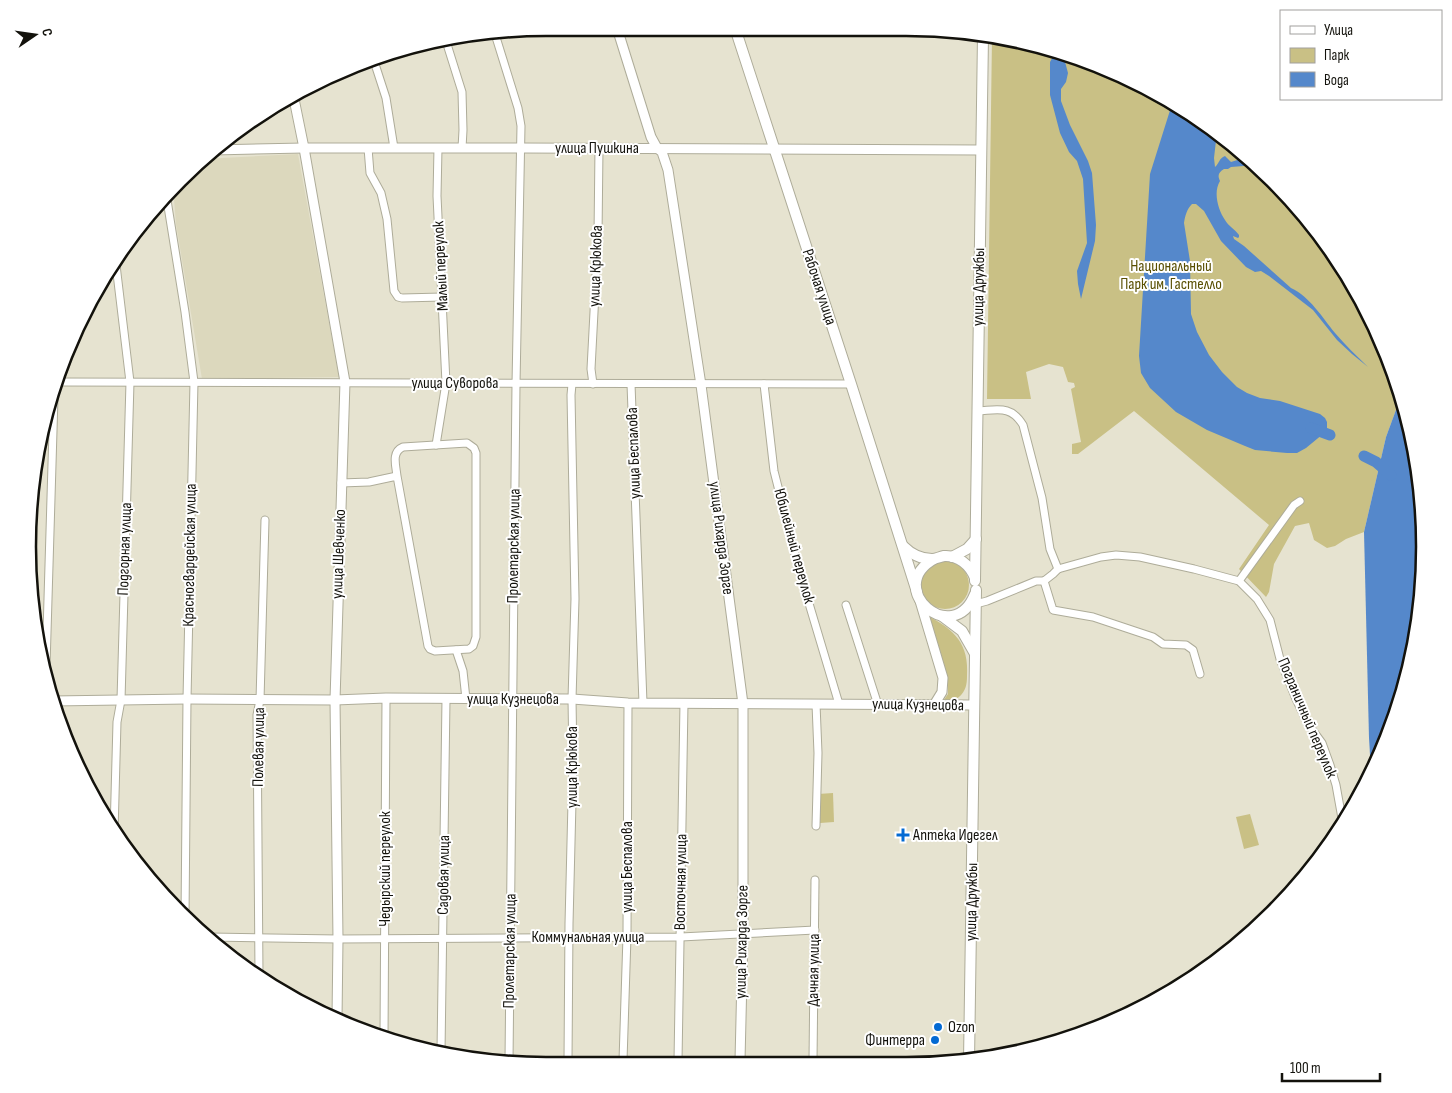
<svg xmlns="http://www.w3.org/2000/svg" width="1452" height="1093" font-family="'Sofia Sans Condensed',sans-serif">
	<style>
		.built { fill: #dcd8bd }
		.green { fill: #c9c085 }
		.water { fill: #5588cb }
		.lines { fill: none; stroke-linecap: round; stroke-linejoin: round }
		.river { stroke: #5588cb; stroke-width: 11 }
		.minor-casing { stroke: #aeac99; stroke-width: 9 }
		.tertiary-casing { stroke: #aeac99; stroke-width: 11 }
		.secondary-casing { stroke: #aeac99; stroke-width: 12 }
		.minor { stroke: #fff; stroke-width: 7 }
		.tertiary { stroke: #fff; stroke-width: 9 }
		.secondary { stroke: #fff; stroke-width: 10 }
		.poi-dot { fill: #036ad3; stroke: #fff; stroke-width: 2 }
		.labels { text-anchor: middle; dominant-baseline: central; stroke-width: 4; stroke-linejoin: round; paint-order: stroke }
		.street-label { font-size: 16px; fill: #13120c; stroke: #fff }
		.park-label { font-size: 16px; fill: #594f02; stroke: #fff }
		.poi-label { font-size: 16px; fill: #13120c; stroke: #fff; text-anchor: start }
		.rim { fill: none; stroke: #13120c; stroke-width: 2.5 }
	</style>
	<rect width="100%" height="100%" fill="#e6e3d0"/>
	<path class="built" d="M298,154L339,377L202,379L176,224L173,187L202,159Z"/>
	<g class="green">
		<path d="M992,37L1040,45L1135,81L1221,135L1273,180L1337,258L1385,348L1400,399L1386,437L1364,532L1346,539L1335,546L1327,548L1314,540L1309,523L1295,526L1274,564L1269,592L1266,597L1239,569L1269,525L1134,411L1078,454H1072V444L1081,442L1071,389L1075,387L1074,383L1068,382L1063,367L1049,364L1026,372L1031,399H987Z"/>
		<circle cx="945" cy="585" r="24"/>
		<path d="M928,616C955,630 969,644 967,676C967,684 966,691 959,697C954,701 947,702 941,704L948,694V687Z"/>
		<path d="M833,793L834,822L820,823L818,794Z"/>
		<path d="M1250,814L1259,845L1244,849L1236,817Z"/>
	</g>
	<g class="water">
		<path d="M1056,51L1065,54L1064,58L1068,73L1066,82L1061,89V101L1070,125L1088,161L1092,173L1096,225L1095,241L1081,299L1078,284L1077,271L1087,243L1083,179L1077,161L1069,152L1060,133L1050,95V62Z"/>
		<path d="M1172,104L1217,132L1214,158L1215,167C1219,164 1219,158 1225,156L1231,162L1247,157L1256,165L1231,167L1228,169H1224C1219,172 1217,175 1220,181C1213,192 1218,210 1225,220C1228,226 1235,229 1239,235V237L1238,238L1233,236L1234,239L1244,246L1291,288C1310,297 1322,317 1335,333C1345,345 1357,356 1368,367L1352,354L1337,340L1313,310L1269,276L1261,271L1255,272L1246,267L1221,241L1204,211L1196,204H1192C1187,209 1185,216 1184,223L1190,261L1191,314L1197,332L1209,355L1222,372L1237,387L1247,393L1260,398L1280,401L1320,414L1325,418L1327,422V428L1323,434L1306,448L1297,453H1287L1255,450L1245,446L1207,430L1176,412L1150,388L1141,373L1139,356L1150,174Z"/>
		<path d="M1400,399L1414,445L1424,546L1415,647L1385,745L1371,771L1369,738L1364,532L1386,437Z"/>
	</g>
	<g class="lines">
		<g class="river">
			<path d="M1311,428L1330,435"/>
			<path d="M1364,456L1376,462L1391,475"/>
		</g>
		<g class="minor-casing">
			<g id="minor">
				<path d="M495,34L518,108L521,126L516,384L509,1061"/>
				<path d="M446,41L462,92L463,130L462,148"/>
				<path d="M374,61L386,98L394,148"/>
				<path d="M368,148L370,173L381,193L387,219L394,291L398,297L402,298L442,297"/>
				<path d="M166,194L185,312L194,382L187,699L185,918"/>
				<path d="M59,382L851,384"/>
				<path d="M593,384L591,369L598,236L599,148"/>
				<path d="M631,384L643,703"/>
				<path d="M764,384L774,471L799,570L839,704"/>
				<path d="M978,411C998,410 1011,405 1023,425L1042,498L1050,549L1058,569"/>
				<path d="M436,445L446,383L437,196L438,148"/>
				<path d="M341,483L369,482L397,476L428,646L430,649L435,651L469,649L473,646L476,637V453L474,448L467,443L403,447C391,452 396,466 397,476"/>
				<path d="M1044,581L1053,574L1058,569L1101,557L1116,555L1140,557L1194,569L1239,581L1257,599L1270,620L1280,659L1296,699L1308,724L1322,743L1330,765L1336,785L1343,824"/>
				<path d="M1044,581L1053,610L1093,617L1153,637L1163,644L1186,645L1193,650L1200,674"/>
				<path d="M1239,581L1294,505L1300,501"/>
				<path d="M846,605L878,705"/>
				<path d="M972,605L987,601L1036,581H1044"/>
				<path d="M456,650L463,671L466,699"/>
				<path d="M46,666L54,397"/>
				<path d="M816,704L818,753L816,826"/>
				<path d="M114,833L117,722L121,700L130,382L116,265"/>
				<path d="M210,937L338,939L681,937L815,930"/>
				<path d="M259,974L257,715L260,700L265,520"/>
				<path d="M384,1039L386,698"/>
				<path d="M441,1052L446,699"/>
				<path d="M568,1061L569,924L573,761L572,699L575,599L571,395L572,384"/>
				<path d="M623,1061L627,936L628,703"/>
				<path d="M678,1061L684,703"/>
				<path d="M813,1061L815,880"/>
			</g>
		</g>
		<g class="tertiary-casing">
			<g id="tertiary">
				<path d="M617,28L651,137L657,148L662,152L668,170L701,385L743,704V934L740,1061"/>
				<path d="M293,94L304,148L345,382L335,700L338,939L337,1019"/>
				<path d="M213,150L304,148H521L981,150"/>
				<path d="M920,601L943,678L942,692L934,705"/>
				<path d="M53,701L187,699L335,700L386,698L572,699L628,703L974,705"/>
			</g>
		</g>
		<g class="secondary-casing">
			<g id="secondary">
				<path d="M735,28L851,384L917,592"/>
				<path d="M903,546C911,554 920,559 932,559C936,559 939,557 944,556C958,555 970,565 975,578"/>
				<path d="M952,557L967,549L976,539"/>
				<path d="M934,559C883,588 953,649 975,594"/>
				<path d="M975,581L983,36"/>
				<path d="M942,616L962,631L974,652"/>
				<path d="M969,1061L976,590"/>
			</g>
		</g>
		<use href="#minor" class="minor"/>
		<use href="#tertiary" class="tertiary"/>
		<use href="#secondary" class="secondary"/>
	</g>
	<g class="poi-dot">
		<path d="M900.5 827.5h5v5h5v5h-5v5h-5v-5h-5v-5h5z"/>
		<circle cx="938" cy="1027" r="5"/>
		<circle cx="935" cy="1040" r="5"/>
	</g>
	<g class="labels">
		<g class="street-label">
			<text x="597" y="148">улица Пушкина</text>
			<text transform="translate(441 266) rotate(-93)">Малый переулок</text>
			<text transform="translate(596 266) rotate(-88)">улица Крюкова</text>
			<text transform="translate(819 287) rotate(72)">Рабочая улица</text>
			<text transform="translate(979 287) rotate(-89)">улица Дружбы</text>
			<text x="455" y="383">улица Суворова</text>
			<text transform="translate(634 453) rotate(-92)">улица Беспалова</text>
			<text transform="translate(721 538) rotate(83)">улица Рихарда Зорге</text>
			<text transform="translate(514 546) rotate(-89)">Пролетарская улица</text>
			<text transform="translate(794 546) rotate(75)">Юбилейный переулок</text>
			<text transform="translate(125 549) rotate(-88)">Подгорная улица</text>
			<text transform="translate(339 554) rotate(-88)">улица Шевченко</text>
			<text transform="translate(190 555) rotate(-89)">Красногвардейская улица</text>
			<text x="513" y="699">улица Кузнецова</text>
			<text transform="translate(918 705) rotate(1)">улица Кузнецова</text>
			<text transform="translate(1307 718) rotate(67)">Пограничный переулок</text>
			<text transform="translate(259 747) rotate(-89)">Полевая улица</text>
			<text transform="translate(572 767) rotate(-90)">улица Крюкова</text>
			<text transform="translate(627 867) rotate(-90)">улица Беспалова</text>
			<text transform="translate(385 869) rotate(-90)">Чедырский переулок</text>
			<text transform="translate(444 875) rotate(-89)">Садовая улица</text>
			<text transform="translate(681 882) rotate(-89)">Восточная улица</text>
			<text transform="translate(972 902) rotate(-89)">улица Дружбы</text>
			<text x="588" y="937">Коммунальная улица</text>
			<text transform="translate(742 942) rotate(-89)">улица Рихарда Зорге</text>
			<text transform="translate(510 951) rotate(-89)">Пролетарская улица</text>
			<text transform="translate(814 970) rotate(-89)">Дачная улица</text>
		</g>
		<g class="park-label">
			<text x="1171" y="266">Национальный<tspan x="1171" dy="18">Парк им. Гастелло</tspan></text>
		</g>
		<g class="poi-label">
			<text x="913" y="835">Аптека Идегел</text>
			<text x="948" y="1027">Ozon</text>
			<text x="925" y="1040" text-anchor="end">Финтерра</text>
		</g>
	</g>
	<path d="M0 0H1452V1093H0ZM546 36H906A510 510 0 0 1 1416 546V547A510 510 0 0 1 906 1057H546A510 510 0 0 1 36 547V546A510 510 0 0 1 546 36Z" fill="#fff" fill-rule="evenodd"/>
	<path class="rim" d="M546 36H906A510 510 0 0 1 1416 546V547A510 510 0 0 1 906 1057H546A510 510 0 0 1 36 547V546A510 510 0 0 1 546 36Z"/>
	<rect x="1280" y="10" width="162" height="90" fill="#ffffff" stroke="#a1a09e"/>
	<rect x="1290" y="26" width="25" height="8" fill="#ffffff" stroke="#a1a09e"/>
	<text x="1324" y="35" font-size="15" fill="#13120c">Улица</text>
	<rect x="1290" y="48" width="25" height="15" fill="#c9c085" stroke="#a1a09e"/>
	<text x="1324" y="60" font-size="15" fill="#13120c">Парк</text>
	<rect x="1290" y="72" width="25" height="15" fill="#5588cb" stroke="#a1a09e"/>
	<text x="1324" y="85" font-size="15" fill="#13120c">Вода</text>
	<g transform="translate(35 35) rotate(77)" stroke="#ffffff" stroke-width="4" paint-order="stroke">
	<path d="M0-4L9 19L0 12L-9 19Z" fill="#13120c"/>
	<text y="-8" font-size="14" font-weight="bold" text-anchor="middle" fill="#13120c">С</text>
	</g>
	<path d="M1282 1073v8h98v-8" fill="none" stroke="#13120c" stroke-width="2.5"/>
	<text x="1290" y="1073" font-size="15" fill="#13120c" stroke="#ffffff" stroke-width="4" paint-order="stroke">100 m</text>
</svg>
